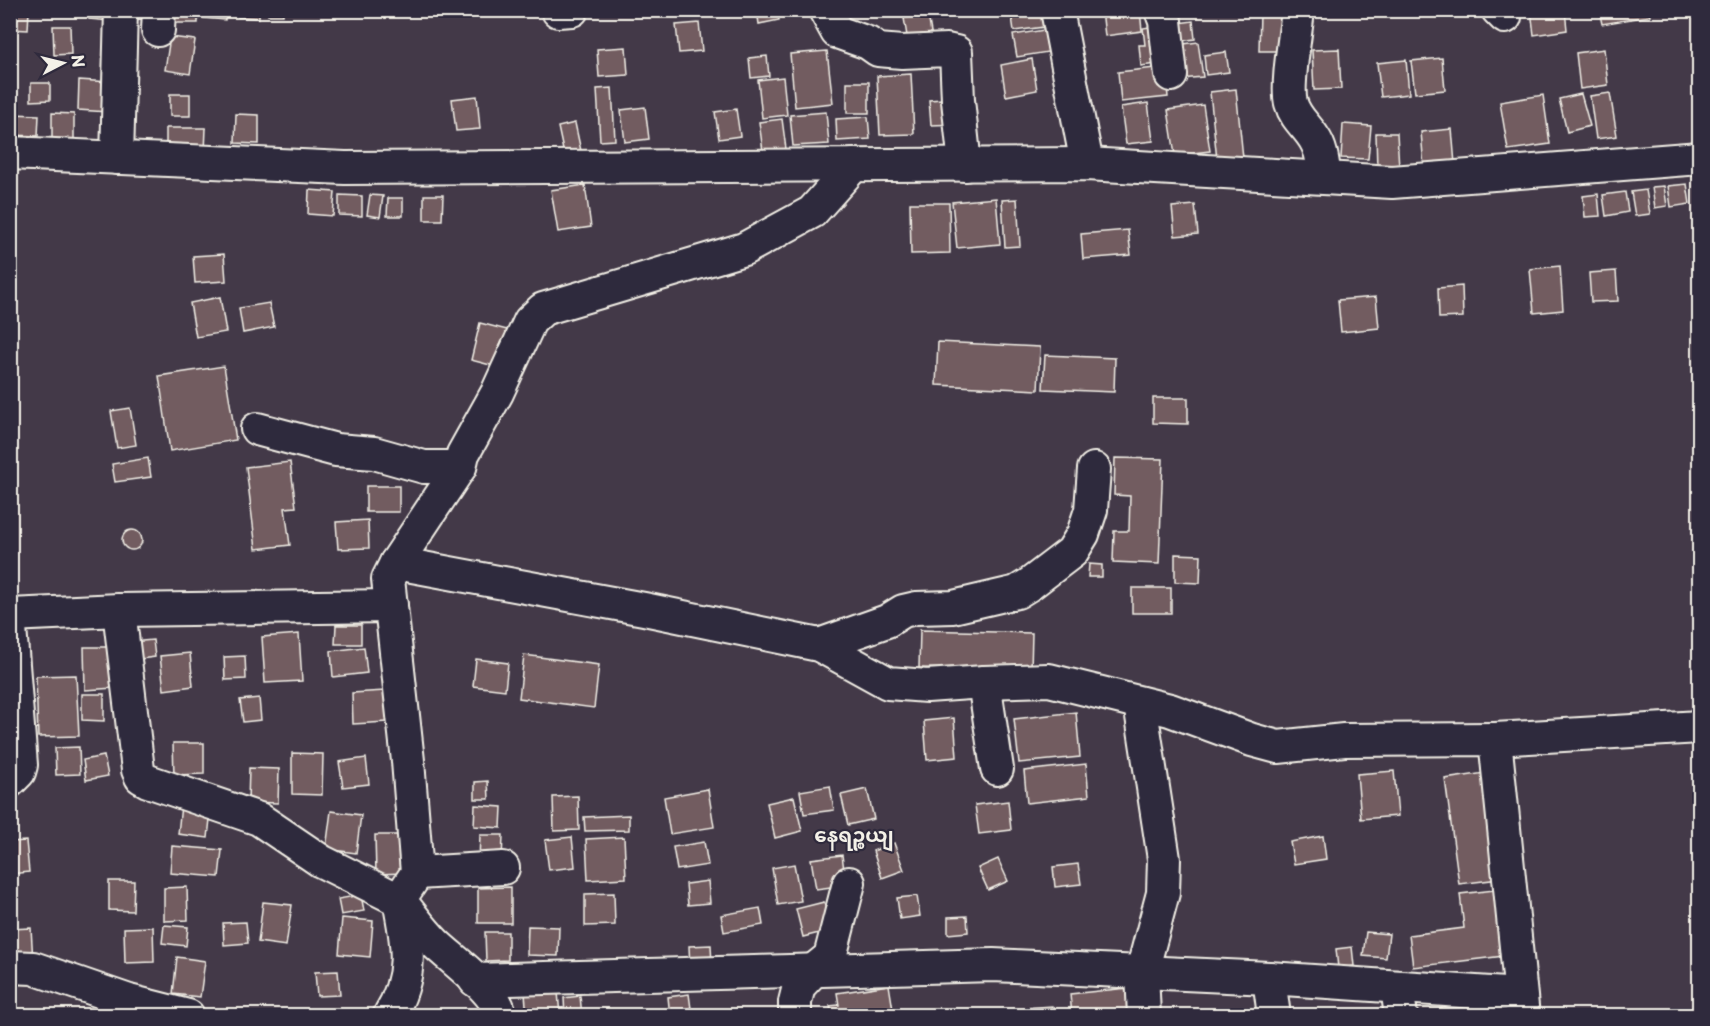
<svg xmlns="http://www.w3.org/2000/svg" width="1710" height="1026" font-family="'Playpen Sans','Noto Sans Myanmar',sans-serif">
	<style>
		.building { fill: #725c61; stroke: #f4f1e8; stroke-width: 1.5 }
		.lines { fill: none; stroke-linecap: round; stroke-linejoin: round }
		.minor-casing { stroke: #f4f1e8; stroke-width: 36 }
		.minor { stroke: #2f2a3d; stroke-width: 32 }
		.labels { text-anchor: middle; dominant-baseline: central; stroke-width: 4.5; stroke-linejoin: round; paint-order: stroke }
		.quarter-label { font-size: 20px; font-weight: bold; fill: #f4f1e8; stroke: #2f2a3d }
	</style>
	<rect width="100%" height="100%" fill="#433948"/>
	<filter id="ink" filterUnits="userSpaceOnUse"><feTurbulence type="fractalNoise" baseFrequency=".0167" numOctaves="2"/><feDisplacementMap in="SourceGraphic" scale="12" xChannelSelector="R" yChannelSelector="G"/><feConvolveMatrix kernelMatrix="1 2 1 2 8 2 1 2 1" color-interpolation-filters="sRGB"/></filter>
	<g filter="url(#ink)">
		<g class="building">
			<path d="M10,10H29L28,30L10,29Z"/>
			<path d="M89,10H111V21L89,19Z"/>
			<path d="M128,10H143L144,19L128,20Z"/>
			<rect x="168" y="10" width="30" height="13"/>
			<path d="M205,10H226L225,20L204,18Z"/>
			<path d="M238,10H259V18L238,17Z"/>
			<rect x="268" y="10" width="15" height="5"/>
			<path d="M757,10H778L779,20L759,24Z"/>
			<path d="M1011,10H1042L1044,27L1014,31Z"/>
			<path d="M1102,10H1140L1142,31L1105,36Z"/>
			<path d="M1531,10H1565L1567,30L1534,35Z"/>
			<path d="M1599,10H1649L1650,16L1602,24Z"/>
			<path d="M1260,13H1290L1289,51H1259Z"/>
			<path d="M928,15L932,38L908,42L904,18Z"/>
			<path d="M1193,21L1195,39L1172,42L1171,24Z"/>
			<path d="M699,23L702,51L679,53L676,25Z"/>
			<path d="M1161,25L1165,63L1141,66L1139,45H1145L1143,28Z"/>
			<path d="M53,26H70L71,54L54,55Z"/>
			<path d="M1044,30L1048,52L1017,57L1013,35Z"/>
			<path d="M170,37L195,40L190,74L165,70Z"/>
			<path d="M1198,42L1203,77L1180,79L1176,45Z"/>
			<path d="M626,47L628,75L599,77L597,49Z"/>
			<path d="M1339,49L1341,89L1314,90L1312,50Z"/>
			<path d="M1604,49L1608,85L1580,89L1576,53Z"/>
			<path d="M827,51L833,103L795,107L790,54Z"/>
			<path d="M1226,52L1229,72L1206,75L1204,55Z"/>
			<path d="M767,56L769,76L751,78L749,58Z"/>
			<path d="M1442,58L1445,90L1415,93L1411,61Z"/>
			<path d="M1032,59L1037,90L1006,96L1001,65Z"/>
			<path d="M1406,60L1409,94L1381,97L1377,63Z"/>
			<path d="M1165,67L1168,97L1121,102L1118,72Z"/>
			<path d="M911,74L914,134L880,135L877,76Z"/>
			<path d="M783,77L787,115L762,118L758,80Z"/>
			<path d="M79,80L109,82L108,112L78,110Z"/>
			<rect x="847" y="82" width="22" height="31"/>
			<path d="M31,83H50V100L31,101Z"/>
			<path d="M612,88L615,140L600,141L597,89Z"/>
			<path d="M1236,89L1243,158L1217,160L1210,92Z"/>
			<path d="M1610,93L1617,136L1596,139L1590,96Z"/>
			<rect x="170" y="94" width="20" height="22"/>
			<path d="M1581,94L1590,126L1567,132L1559,99Z"/>
			<path d="M1543,95L1550,144L1508,150L1500,102Z"/>
			<path d="M477,96L480,129L456,131L452,99Z"/>
			<path d="M956,98L958,124L931,125L929,100Z"/>
			<path d="M1148,103L1153,141L1126,144L1121,107Z"/>
			<path d="M1203,105L1210,151L1175,155L1168,110Z"/>
			<path d="M645,107L649,139L625,142L621,110Z"/>
			<path d="M736,109L740,136L719,139L715,112Z"/>
			<path d="M826,112L829,144L793,146L790,115Z"/>
			<path d="M52,113L74,114V143H52Z"/>
			<path d="M10,114L39,115L38,136L10,135Z"/>
			<path d="M236,114L259,115V144L235,143Z"/>
			<path d="M868,117L870,139L837,141L836,119Z"/>
			<path d="M782,119L786,149L763,151L759,122Z"/>
			<path d="M575,123L581,151L564,155L558,127Z"/>
			<path d="M1343,124L1371,126L1368,159L1341,158Z"/>
			<path d="M166,128H206L205,152H166Z"/>
			<path d="M1452,129L1455,164L1424,167L1421,132Z"/>
			<path d="M1376,133H1397L1399,168L1377,169Z"/>
			<path d="M1687,184L1690,204L1671,207L1668,186Z"/>
			<path d="M585,185L591,227L558,232L551,190Z"/>
			<path d="M1664,186L1667,206L1655,208L1652,187Z"/>
			<path d="M309,190L335,192L333,216L308,214Z"/>
			<path d="M1646,190L1650,214L1635,216L1631,192Z"/>
			<path d="M1625,192L1628,212L1606,216L1603,195Z"/>
			<path d="M1598,194L1600,216L1585,217L1583,196Z"/>
			<path d="M339,195L362,196V216L339,215Z"/>
			<path d="M370,195L383,196L380,217L367,215Z"/>
			<path d="M424,195H443L442,220H424Z"/>
			<path d="M388,198H403V216H387Z"/>
			<path d="M996,198L1000,244L957,248L952,202Z"/>
			<path d="M1017,199L1020,246L1005,247L1002,200Z"/>
			<path d="M910,203H949L950,253L911,254Z"/>
			<path d="M1195,205L1198,234L1175,236L1172,207Z"/>
			<path d="M1128,230L1131,255L1083,259L1081,234Z"/>
			<path d="M224,254L226,281L195,283L193,256Z"/>
			<path d="M1560,266L1563,310L1534,313L1530,269Z"/>
			<path d="M1616,271L1618,301L1591,302L1589,273Z"/>
			<path d="M1462,286L1463,317L1439,318L1438,288Z"/>
			<path d="M220,297L226,332L196,337L190,303Z"/>
			<path d="M1376,297L1379,328L1341,332L1338,300Z"/>
			<path d="M269,303L274,327L243,333L239,308Z"/>
			<path d="M480,323L511,331L502,368L471,360Z"/>
			<path d="M938,342L1040,347L1038,390L936,385Z"/>
			<path d="M1045,355L1115,358L1114,392L1043,389Z"/>
			<path d="M224,366L236,440L170,451L159,376Z"/>
			<path d="M1153,398H1188V424L1153,423Z"/>
			<path d="M130,408L136,445L117,448L111,411Z"/>
			<path d="M148,458L151,477L115,482L112,464Z"/>
			<path d="M1115,458L1163,459L1159,564L1113,562L1114,531H1129L1130,496L1114,495Z"/>
			<path d="M290,462L296,507L285,508L290,545L256,549L246,467Z"/>
			<rect x="366" y="486" width="33" height="26"/>
			<path d="M368,520L369,548L338,549L336,522Z"/>
			<circle cx="132" cy="540" r="10"/>
			<path d="M1175,554L1201,555L1200,583L1175,582Z"/>
			<path d="M1089,564L1102,565V577H1088Z"/>
			<rect x="1132" y="588" width="39" height="25"/>
			<path d="M336,625H361V644H335Z"/>
			<path d="M920,630L1032,633L1031,670L919,668Z"/>
			<path d="M299,634L302,681L265,683L262,637Z"/>
			<path d="M153,640L155,657L133,660L131,642Z"/>
			<path d="M84,647H113L114,688L85,690Z"/>
			<path d="M364,647L367,673L333,677L331,651Z"/>
			<path d="M190,653L193,686L164,690L160,656Z"/>
			<path d="M524,655L599,665L594,708L519,698Z"/>
			<path d="M245,656L246,679L225,680L224,657Z"/>
			<path d="M476,659L508,663L505,690L473,686Z"/>
			<path d="M76,675L79,736L38,737L36,676Z"/>
			<path d="M385,691L387,722L353,724L352,693Z"/>
			<path d="M82,694H104V721L82,720Z"/>
			<path d="M259,698L261,720L243,722L240,700Z"/>
			<path d="M1076,712L1080,757L1019,763L1014,719Z"/>
			<path d="M954,718L957,757L927,760L924,721Z"/>
			<path d="M173,743H204V774L174,775Z"/>
			<path d="M79,747L80,774L56,775L55,748Z"/>
			<path d="M292,753L323,754L322,795L292,794Z"/>
			<path d="M104,756L108,776L86,780L83,760Z"/>
			<path d="M366,758L369,784L343,787L339,762Z"/>
			<path d="M1086,764L1089,796L1027,803L1024,771Z"/>
			<path d="M249,768L279,769L278,803L248,802Z"/>
			<path d="M1394,771L1398,816L1361,819L1357,774Z"/>
			<path d="M1485,773L1499,879L1459,884L1445,779Z"/>
			<path d="M488,781L489,799H475V782Z"/>
			<path d="M830,786L834,810L804,814L800,791Z"/>
			<path d="M708,789L714,827L670,834L664,797Z"/>
			<path d="M867,789L874,819L848,825L841,795Z"/>
			<path d="M578,796L579,830L554,831L553,797Z"/>
			<path d="M794,797L802,831L775,838L767,803Z"/>
			<path d="M1008,801L1011,830L979,834L975,805Z"/>
			<path d="M181,805L211,809L208,838L178,834Z"/>
			<path d="M475,805L502,807L501,828L474,826Z"/>
			<path d="M331,811L361,815L356,853L326,849Z"/>
			<path d="M629,815V830L585,831L584,817Z"/>
			<path d="M375,835H404L405,873L376,874Z"/>
			<path d="M480,835H503L502,861H479Z"/>
			<path d="M1323,836L1326,859L1294,864L1290,842Z"/>
			<path d="M572,837L575,867L549,870L545,840Z"/>
			<path d="M624,837L626,878L588,880L586,839Z"/>
			<path d="M26,841L29,872L10,874V842Z"/>
			<path d="M704,842L708,865L677,870L673,847Z"/>
			<path d="M894,843L904,870L882,878L873,851Z"/>
			<path d="M172,846L222,850L219,877L170,873Z"/>
			<path d="M842,855L846,885L816,889L811,859Z"/>
			<path d="M998,859L1008,881L988,890L978,868Z"/>
			<path d="M794,864L801,901L778,905L772,868Z"/>
			<path d="M1078,864L1081,884L1055,887L1053,867Z"/>
			<path d="M109,881H134L133,911L109,910Z"/>
			<path d="M708,881L710,903L688,905L686,884Z"/>
			<path d="M187,887L188,920L164,921V888Z"/>
			<path d="M511,887V923H478V888Z"/>
			<path d="M1503,889L1512,955L1413,967L1409,935L1464,928L1460,894Z"/>
			<path d="M614,893L615,925L585,926V894Z"/>
			<path d="M361,895L364,911L341,915L338,899Z"/>
			<path d="M917,896L920,916L900,919L897,898Z"/>
			<path d="M263,902L292,905L286,946L258,942Z"/>
			<path d="M824,902L831,930L803,937L796,909Z"/>
			<path d="M760,908L763,925L724,932L721,915Z"/>
			<path d="M967,916L968,932L948,934V917Z"/>
			<path d="M342,918L373,921L370,957L339,954Z"/>
			<path d="M246,922L248,943L224,945L223,923Z"/>
			<path d="M164,925L188,927L186,946L162,943Z"/>
			<path d="M528,926L559,927L558,956L527,955Z"/>
			<path d="M153,927L154,962L125,963L124,928Z"/>
			<path d="M31,928L33,961L10,963V929Z"/>
			<path d="M485,932H508V960L486,961Z"/>
			<path d="M1366,932L1389,934L1386,958L1363,956Z"/>
			<path d="M711,945L712,965L690,967L689,946Z"/>
			<path d="M1352,947L1354,966L1338,968L1336,949Z"/>
			<path d="M177,957L205,961L200,997L173,994Z"/>
			<path d="M338,971L340,995L317,996L315,972Z"/>
			<path d="M889,985L894,1016H832L830,1006L839,1005L837,993Z"/>
			<path d="M1128,988L1130,1016H1072L1070,994Z"/>
			<path d="M558,992L560,1016H527L525,994Z"/>
			<path d="M689,994L692,1016H670L668,997Z"/>
			<path d="M580,996L582,1016H565L564,998Z"/>
			<path d="M1052,1006L1053,1016H1026L1025,1008Z"/>
			<path d="M960,1010L961,1016H919V1011Z"/>
		</g>
		<g class="lines">
			<g class="minor-casing">
				<g id="minor">
					<path d="M825,10L837,32L868,43L878,50L902,52L947,50L956,52L958,100L965,165"/>
					<path d="M1057,10L1087,164"/>
					<path d="M1161,10L1165,21L1171,75"/>
					<path d="M1298,10C1296,32 1286,85 1291,103C1295,118 1307,126 1314,138C1322,149 1323,165 1325,178"/>
					<path d="M1498,10L1505,17"/>
					<path d="M558,11L572,10"/>
					<path d="M158,30L159,10"/>
					<path d="M10,153L345,168L1087,164L1392,182L1700,158"/>
					<path d="M117,158L121,10"/>
					<path d="M257,429L336,450L374,453L424,467H460"/>
					<path d="M396,563L644,609L819,645L888,683L927,686L984,682L1049,680L1170,710L1252,740L1278,747L1344,740L1495,739L1523,1016"/>
					<path d="M119,610L138,770L141,777L148,781L259,819L321,861L399,900C408,944 414,976 389,1016"/>
					<path d="M10,615L119,610L391,606"/>
					<path d="M10,627L21,765L19,772L10,781"/>
					<path d="M819,645L887,621L903,611L916,608L953,607L1017,592L1030,584L1072,552L1083,534L1091,510L1094,469"/>
					<path d="M984,682L997,769"/>
					<path d="M1140,703L1164,859L1163,893L1142,972L1144,1016"/>
					<path d="M1495,739L1700,727"/>
					<path d="M417,873L503,868"/>
					<path d="M10,967L33,968L129,1001L188,1016"/>
					<path d="M1269,978L1274,1016"/>
					<path d="M475,980L993,965L1269,978L1520,995"/>
					<path d="M1397,987L1401,1016"/>
					<path d="M500,1016C499,992 452,960 435,943C422,930 411,914 399,900L417,873L408,761L388,579L396,563L460,467L463,454L497,393L530,321L543,309L744,249L812,212L854,165"/>
					<path d="M795,1016V1002L799,986L814,970L830,957L849,883"/>
				</g>
			</g>
			<use href="#minor" class="minor"/>
		</g>
	</g>
	<g class="labels">
		<g class="quarter-label">
			<text x="854" y="834">နေရဉ္စယျ</text>
		</g>
	</g>
	<rect width="1710" height="1026" fill="none" stroke="#2f2a3d" stroke-width="36"/>
	<rect x="18" y="18" width="1674" height="990" fill="none" stroke="#f4f1e8" stroke-width="2" filter="url(#ink)"/>
	<g transform="translate(63 63) rotate(83)" stroke="#2f2a3d" stroke-width="4.5" paint-order="stroke">
	<path d="M0-4.5L10 22L0 15L-10 22Z" fill="#f4f1e8"/>
	<text y="-9" font-size="16" font-weight="bold" text-anchor="middle" fill="#f4f1e8">N</text>
	</g>
</svg>
